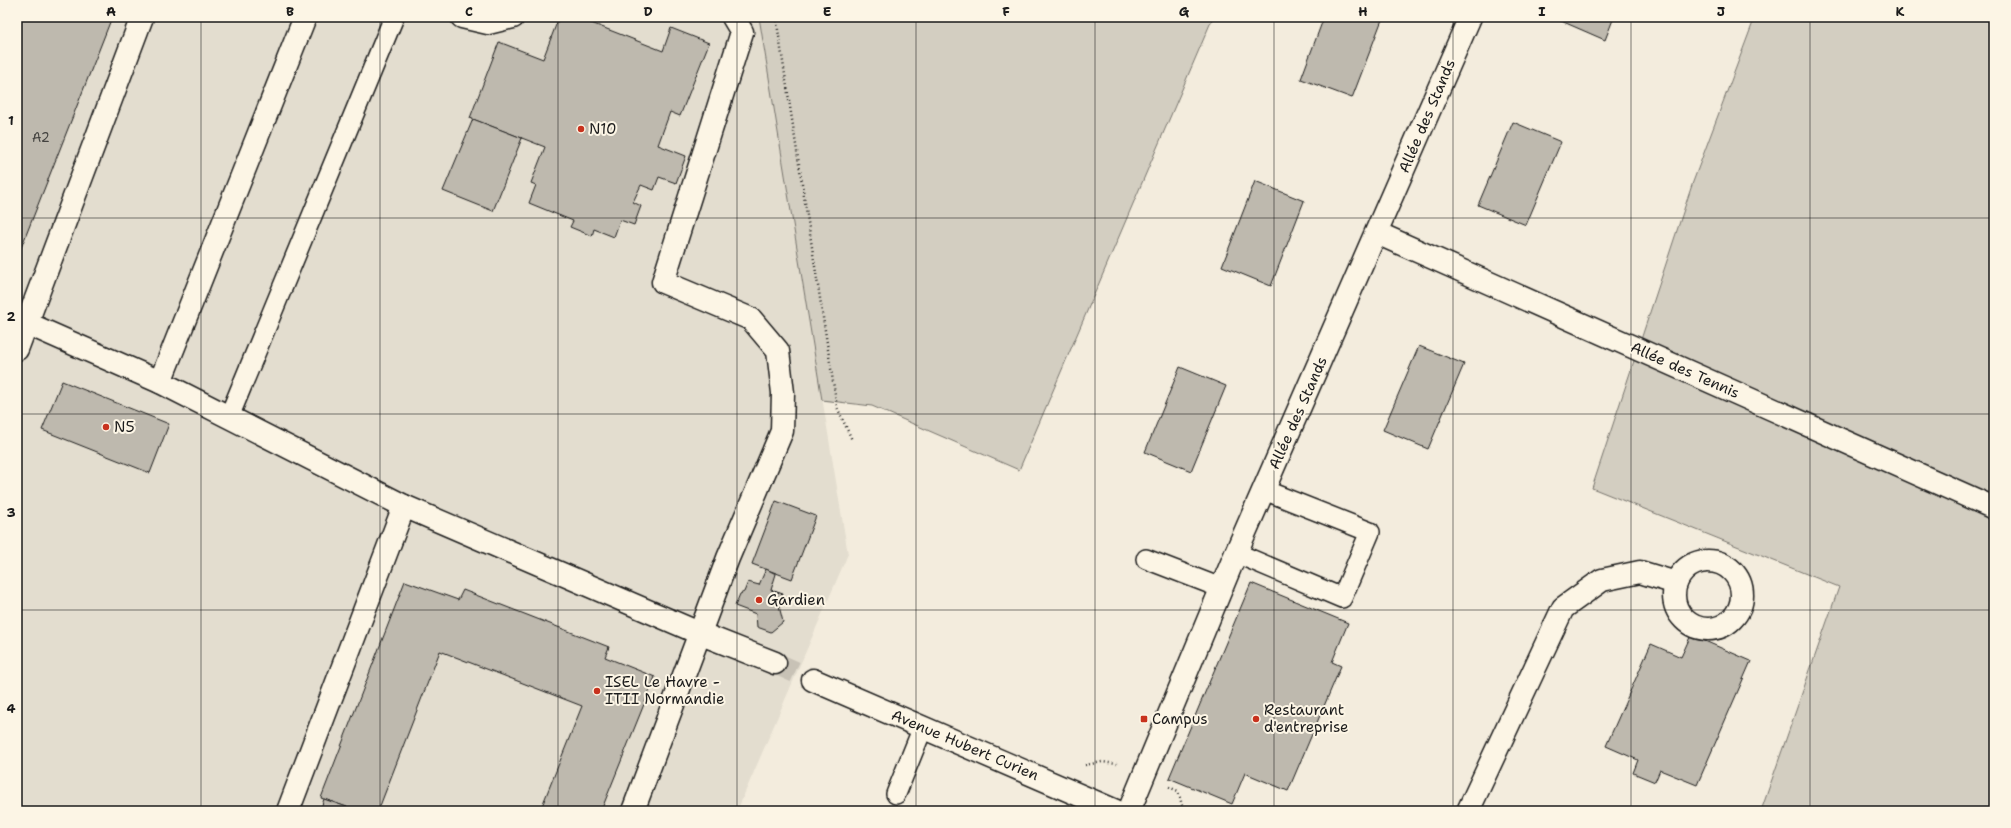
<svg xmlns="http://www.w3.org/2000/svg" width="2011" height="828" font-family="'Shantell Sans',sans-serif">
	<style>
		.built { fill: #e3ddcf }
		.green { fill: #d3cec1; stroke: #78756e }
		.building { fill: #beb9ae; stroke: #1c1c1c }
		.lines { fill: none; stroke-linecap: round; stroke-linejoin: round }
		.minor-tunnel { stroke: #c8c2b6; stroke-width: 22; stroke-dasharray: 22 11; stroke-linecap: butt }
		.service-casing { stroke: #1c1c1c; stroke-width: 22 }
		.minor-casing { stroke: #1c1c1c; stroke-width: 25 }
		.path { stroke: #1c1c1c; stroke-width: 2.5; stroke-dasharray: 1 3; stroke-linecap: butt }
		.service { stroke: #fcf5e5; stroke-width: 19 }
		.minor { stroke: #fcf5e5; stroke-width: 22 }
		.grid { fill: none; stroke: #1c1c1c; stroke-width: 1; stroke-opacity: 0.55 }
		.poi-dot { fill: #c8321e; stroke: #fcf5e5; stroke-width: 1.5 }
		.labels { text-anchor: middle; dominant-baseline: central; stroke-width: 4; stroke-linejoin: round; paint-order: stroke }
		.number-label { font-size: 13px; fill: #444340 }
		.street-label { font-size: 15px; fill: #1c1c1c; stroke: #fcf5e5 }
		.poi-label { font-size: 15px; fill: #1c1c1c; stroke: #fcf5e5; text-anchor: start }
		.neatline { fill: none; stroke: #1c1c1c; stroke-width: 1.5 }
		.grid-label { font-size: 13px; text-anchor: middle; font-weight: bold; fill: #1c1c1c }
	</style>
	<rect width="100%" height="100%" fill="#f3ecdd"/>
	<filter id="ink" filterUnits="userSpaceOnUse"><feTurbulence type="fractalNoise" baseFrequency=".025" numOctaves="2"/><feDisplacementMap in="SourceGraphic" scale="8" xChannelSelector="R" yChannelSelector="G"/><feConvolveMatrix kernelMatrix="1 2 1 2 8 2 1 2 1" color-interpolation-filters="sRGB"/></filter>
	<g filter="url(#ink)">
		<path class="built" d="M17,17H759L848,554L737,811H17Z"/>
		<g class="green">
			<path d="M759,17H1213L1019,470L872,406L822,400Z"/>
			<path d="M1755,17H1994V811H1761L1839,587L1592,488L1693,182Z"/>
		</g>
		<g class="building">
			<path d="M17,17H112L17,258Z"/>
			<path d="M559,17H576L663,51L671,28L709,43L680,116L670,112L658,145L686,156L676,183L659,177L654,190L641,185L633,202L641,206L634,225L620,220L614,237L594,229L592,236L570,227L573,221L529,203L536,185L531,183L545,147L470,118L499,42L543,59Z"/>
			<path d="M1324,17H1383L1352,98L1301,79Z"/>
			<path d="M1561,17H1614L1605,40L1559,20Z"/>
			<path d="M473,119L522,138L493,211L443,191Z"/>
			<path d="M1513,122L1561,142L1526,225L1478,205Z"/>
			<path d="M1255,181L1304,201L1271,286L1222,266Z"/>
			<path d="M1419,346L1464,364L1428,449L1383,430Z"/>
			<path d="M1180,367L1226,386L1191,471L1145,452Z"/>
			<path d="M62,381L169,424L150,473L42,430Z"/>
			<path d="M776,501L816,516L792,579L752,564Z"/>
			<path d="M766,569L776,574L771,590L783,594L779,606L783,622L771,632L757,627L756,614L735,606L740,594L744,592L748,582L759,585Z"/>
			<path d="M405,581L458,600L463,590L609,647L605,657L655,677L601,811H540L582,706L440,651L378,811H358L321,798Z"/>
			<path d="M1251,583L1348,623L1332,662L1341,666L1288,791L1245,773L1232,804L1169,778Z"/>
			<path d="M1691,635L1751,661L1697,785L1660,770L1655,782L1633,773L1638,760L1606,746L1651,644L1681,657Z"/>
			<path d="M324,799L358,811H320Z"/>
		</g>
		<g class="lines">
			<path class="minor-tunnel" d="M775,663L813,680"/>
			<g class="service-casing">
				<g id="service">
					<path d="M229,417L394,17"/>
					<path d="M1236,553L1342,598L1370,532L1264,490"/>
					<path d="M1146,559L1221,588"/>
					<path d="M896,794L923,727"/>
				</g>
			</g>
			<g class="minor-casing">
				<g id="minor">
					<path d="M462,17L488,23L513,17"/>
					<path d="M1377,233L1994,508"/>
					<path d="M17,319L160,382L404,506L699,633L775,663"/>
					<path d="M17,349L142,17"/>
					<path d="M160,382L305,17"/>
					<circle cx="1708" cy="595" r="34"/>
					<path d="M813,680L1116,811"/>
					<path d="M288,811L404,506"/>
					<path d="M633,811L728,558L782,431L783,393L778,351L751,319L663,282L742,32L733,17"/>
					<path d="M1129,811L1236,553L1470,17"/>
					<path d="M1468,811L1563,608L1602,580L1640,572L1676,583"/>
				</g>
			</g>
			<g class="path">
				<path d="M776,17L837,407L852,440"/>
				<path d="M1085,765L1102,762L1117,764"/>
				<path d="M1169,787L1178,791L1182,805L1194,811"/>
			</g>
			<use href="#service" class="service"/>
			<use href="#minor" class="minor"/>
		</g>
	</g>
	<path class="grid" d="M201,17V811M380,17V811M558,17V811M737,17V811M916,17V811M1095,17V811M1274,17V811M1453,17V811M1631,17V811M1810,17V811M17,218H1994M17,414H1994M17,610H1994"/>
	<g class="poi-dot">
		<circle cx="581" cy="129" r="4"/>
		<circle cx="106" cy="427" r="4"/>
		<circle cx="759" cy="600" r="4"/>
		<circle cx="597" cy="691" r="4"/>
		<rect x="1140" y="715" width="8" height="8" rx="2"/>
		<circle cx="1256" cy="719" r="4"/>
	</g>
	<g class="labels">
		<g class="number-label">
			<text x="41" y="137">A2</text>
		</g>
		<g class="street-label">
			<text transform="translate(1427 116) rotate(-67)">Allée des Stands</text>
			<text transform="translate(1685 370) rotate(24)">Allée des Tennis</text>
			<text transform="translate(1298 413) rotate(-66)">Allée des Stands</text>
			<text transform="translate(965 745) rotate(23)">Avenue Hubert Curien</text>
		</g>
		<g class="poi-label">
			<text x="589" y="129">N10</text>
			<text x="114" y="427">N5</text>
			<text x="767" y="600">Gardien</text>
			<text x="605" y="682">ISEL Le Havre -<tspan x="605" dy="17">ITII Normandie</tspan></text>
			<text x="1264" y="710">Restaurant<tspan x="1264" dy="17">d'entreprise</tspan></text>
			<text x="1152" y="719">Campus</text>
		</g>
	</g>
	<rect width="2011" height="828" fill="none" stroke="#fcf5e5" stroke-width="44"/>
	<rect x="22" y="22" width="1967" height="784" class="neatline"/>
	<g class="grid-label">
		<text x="111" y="16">A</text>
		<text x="290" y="16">B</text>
		<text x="469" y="16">C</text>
		<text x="648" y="16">D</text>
		<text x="827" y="16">E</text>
		<text x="1006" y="16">F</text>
		<text x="1184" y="16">G</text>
		<text x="1363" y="16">H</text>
		<text x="1542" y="16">I</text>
		<text x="1721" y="16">J</text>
		<text x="1900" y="16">K</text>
		<text x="11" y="125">1</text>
		<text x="11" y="321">2</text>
		<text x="11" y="517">3</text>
		<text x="11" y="713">4</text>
	</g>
</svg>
